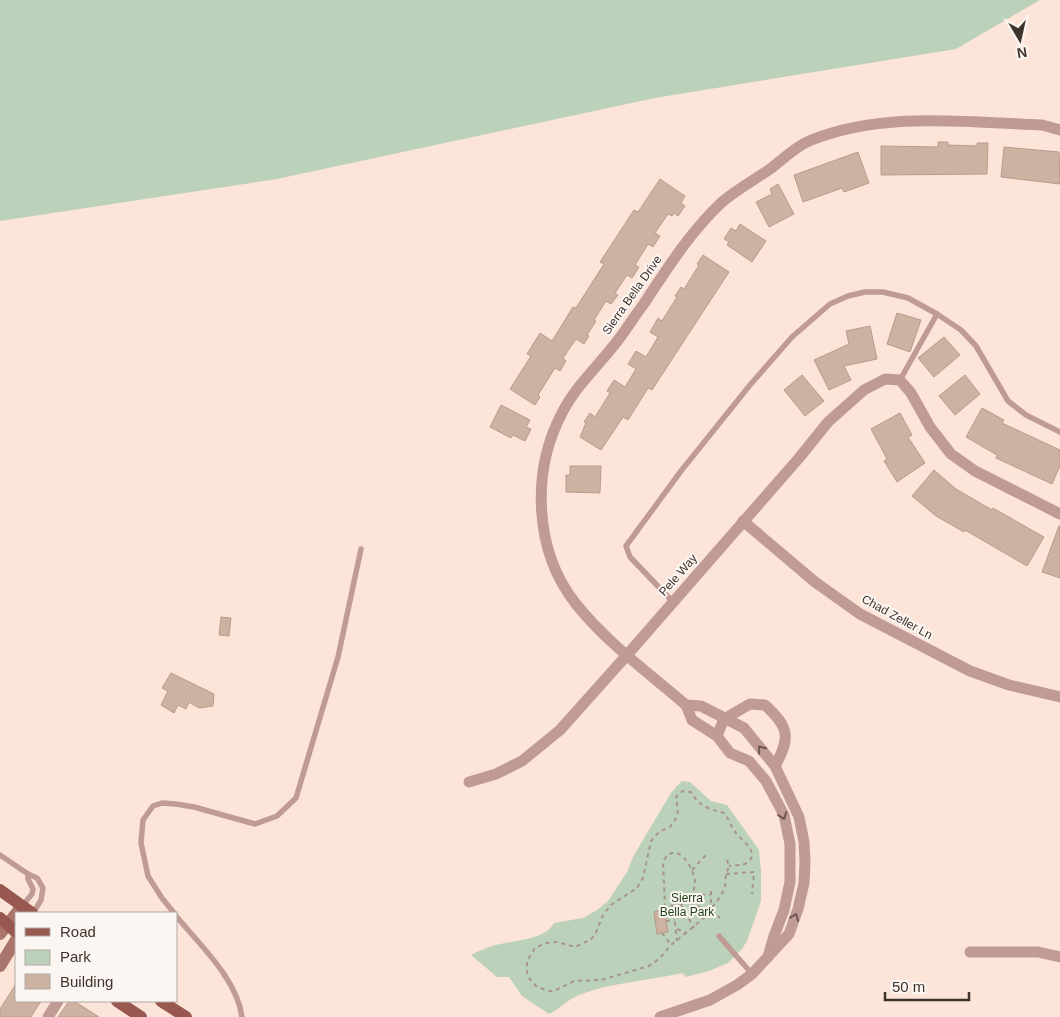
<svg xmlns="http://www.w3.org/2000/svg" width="1060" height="1017" font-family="Helvetica,sans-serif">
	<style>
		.green { fill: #bcd1b9 }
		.building { fill: #cdb2a2; stroke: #b69c8c }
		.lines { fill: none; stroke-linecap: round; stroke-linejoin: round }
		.path { stroke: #a7958b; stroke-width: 2; stroke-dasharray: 4 4; stroke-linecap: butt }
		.lane { stroke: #c09b96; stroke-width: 5.5 }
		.street { stroke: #c09b96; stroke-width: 11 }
		.secondary { stroke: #a9756d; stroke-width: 12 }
		.primary { stroke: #985850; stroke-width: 12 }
		.oneway { stroke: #6c5752 }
		.labels { text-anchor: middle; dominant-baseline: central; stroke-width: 4; stroke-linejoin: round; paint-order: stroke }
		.street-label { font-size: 12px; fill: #3e332d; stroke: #fcf6f3 }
		.park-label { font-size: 12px; fill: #1f3e1a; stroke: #fcf6f3 }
	</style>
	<rect width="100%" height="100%" fill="#fce5d8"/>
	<g class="green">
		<path d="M0,0H1040L956,49L655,98L277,179L0,221Z"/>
		<path d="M682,781L690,782L711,801L727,805L759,850L761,871V901L747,941L742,949L728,963L709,971L686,977L682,973C648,981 612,982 579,995C568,999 560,1009 549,1014L522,996L509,977H497L471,955C477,952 483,949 489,947C507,940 544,942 554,923L583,918L597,910L608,901L627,872L634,855L671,793L677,786Z"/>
	</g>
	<g class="building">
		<path d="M938,142H948V145L977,146V143H988L987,174L881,175V146L938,147Z"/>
		<path d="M1004,147L1059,152L1060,184L1001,177Z"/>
		<path d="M858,152L869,183L844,192L842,188L803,202L794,175Z"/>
		<path d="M660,179L685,196L681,203L685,206L678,216L674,213L672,216L668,214L655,233L660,236L653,247L648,244L635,265L639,267L632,278L627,275L615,293L618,295L611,304L606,301L594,320L596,321L587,335L589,336L584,344L576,339L563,358L566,361L560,371L555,368L538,395L540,397L535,405L510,389L531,356L527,354L540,333L552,341L573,307L576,308L604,264L600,262L634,210L638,212Z"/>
		<path d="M778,184L794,214L769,227L756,202L772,194L770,189Z"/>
		<path d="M740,224L766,241L752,262L727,245L729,242L724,239L731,228L736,231Z"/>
		<path d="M703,255L729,272L652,390L648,388L628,420L623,417L601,450L580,437L586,423L584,422L590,413L595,417L610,393L607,391L614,380L625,387L636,369L628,364L636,351L646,357L658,337L650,332L658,318L662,321L677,297L675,296L681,287L684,289L699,265L697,264Z"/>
		<path d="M897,313L921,320L910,352L887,344Z"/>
		<path d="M870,326L877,359L844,366L851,380L829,390L814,360L849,344L846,331Z"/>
		<path d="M944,337L960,355L934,377L918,358Z"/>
		<path d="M802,375L824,401L805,416L784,390Z"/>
		<path d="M965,375L980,394L955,415L939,396Z"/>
		<path d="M501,405L530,420L526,427L531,429L525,441L513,435L511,438L490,427Z"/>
		<path d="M982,408L1004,420L1002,423L1060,450V466L1052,484L996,458L997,455L966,437Z"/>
		<path d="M900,413L912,435L908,437L925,463L897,482L884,461L887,459L871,429Z"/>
		<path d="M570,466H601L600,493L566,492V475H570Z"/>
		<path d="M934,470L956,489L992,510L993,508L1044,537L1027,566L965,530L964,532L936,516L912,496Z"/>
		<path d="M1059,526H1060V578L1042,572Z"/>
		<path d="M221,617L231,618L229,636L219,635Z"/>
		<path d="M171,673L214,694L213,706L199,708L189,702L186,709L178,705L174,713L161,705L168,691L162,688Z"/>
		<path d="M664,910L668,932L657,934L654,912Z"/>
		<path d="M16,984V1001H41L31,1017H0V1009Z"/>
		<path d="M69,1001H74L99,1017H58Z"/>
	</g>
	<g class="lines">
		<g class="path">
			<path d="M727,860L729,866L726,874L725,888L720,897L704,918L671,945L660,958L649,966L601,980L574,981L554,991H548L536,986L529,978L527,972V961L535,948L546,943L557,942L575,947L590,940L595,935L603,915L611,905L637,888L643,878L651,841L659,832L670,827L677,817L678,810L676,798L678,794L683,791L691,792C701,808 707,808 724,813C729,819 731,827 736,833C741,840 760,852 748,862C742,867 736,864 729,866"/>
			<path d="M692,870L705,856L709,855"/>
			<path d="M726,874L754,872L752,894"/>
			<path d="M711,891V908"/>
			<path d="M693,894L710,895"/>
			<path d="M689,900L681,905L665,906L663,862C675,837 696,868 695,885C694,891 691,896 689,900L694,905L710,910L720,918"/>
			<path d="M681,905L694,928"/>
			<path d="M673,906L677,941"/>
			<path d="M659,911L665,906"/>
			<path d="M666,921L675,920"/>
			<path d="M677,929L687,933"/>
			<path d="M662,933L671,945"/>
		</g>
		<g class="lane">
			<path d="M900,380L937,314"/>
			<path d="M673,602L630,557L626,546L681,471L750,385L792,337L830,304L848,296L865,292H883L908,298L937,314L961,330L976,346L1008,401L1026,415L1060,432"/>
			<path d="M0,855L28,874"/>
			<path d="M22,906L32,894L33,889L28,879V874L37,878L43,888L41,900L33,913"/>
			<path d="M174,913L162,898L148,876L141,843L143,820L153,806L162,803L176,804L194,807L255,824L277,816L296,798L338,657L361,549"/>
			<path d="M176,916C200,945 237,979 242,1017"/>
			<path d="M719,936L752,974"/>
		</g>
		<g class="street">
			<path d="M743,521L815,582L860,614L970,671L1009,685L1060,697"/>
			<path d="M717,736L724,719L750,704L765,705C789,727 791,737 775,766"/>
			<path d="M469,782L496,774L522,761L560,730L627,655L799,458L828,422L864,390L885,379L900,380L911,393L930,427L951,454L975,471L1060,514"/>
			<path d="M970,952H1038L1060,957"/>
			<path d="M768,957L774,936L784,910L790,882V844L784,815L766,781L749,761L730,753L717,736L692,720L686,705C649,673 607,643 576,604C534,551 531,472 562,413C575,387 597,367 615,344C625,332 633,318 643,305C667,269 690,232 722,202C736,190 754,180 770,169C782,160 795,147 809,141C881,111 966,122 1042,125L1060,130"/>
			<path d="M48,1017L58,1001"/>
			<path d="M660,1017L710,1000L737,985L752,974L789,934L798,909L804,883L805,862L804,842L799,817L775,766L744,728L701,706L686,705"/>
		</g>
		<g class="secondary">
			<path d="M0,934L22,906"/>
			<path d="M0,966L16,940"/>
		</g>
		<g class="primary">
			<path d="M0,890L32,913"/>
			<path d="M0,918L16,932"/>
			<path d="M117,1001L141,1017"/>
			<path d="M161,1001L186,1017"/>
		</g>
	</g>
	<defs><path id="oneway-chevron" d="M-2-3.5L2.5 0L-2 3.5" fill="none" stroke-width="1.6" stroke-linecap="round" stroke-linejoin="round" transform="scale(1.25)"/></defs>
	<g class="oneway">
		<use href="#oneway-chevron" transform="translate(761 749) rotate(-129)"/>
		<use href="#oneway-chevron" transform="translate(783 816) rotate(70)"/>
		<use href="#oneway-chevron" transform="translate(795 917) rotate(-68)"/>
	</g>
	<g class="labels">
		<g class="street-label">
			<text transform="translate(632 295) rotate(-55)">Sierra Bella Drive</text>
			<text transform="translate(678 575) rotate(-49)">Pele Way</text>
			<text transform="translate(897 617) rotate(29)">Chad Zeller Ln</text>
		</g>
		<g class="park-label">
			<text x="687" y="898">Sierra<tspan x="687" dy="14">Bella Park</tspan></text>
		</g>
	</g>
	<rect x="15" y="912" width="162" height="90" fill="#fcf6f3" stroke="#b0a8a4"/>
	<rect x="25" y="928" width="25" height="8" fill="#985850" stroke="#b0a8a4"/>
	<text x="60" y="937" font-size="15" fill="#3e332d">Road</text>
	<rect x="25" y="950" width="25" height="15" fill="#bcd1b9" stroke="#b0a8a4"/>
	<text x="60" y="962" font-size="15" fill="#3e332d">Park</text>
	<rect x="25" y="974" width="25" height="15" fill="#cdb2a2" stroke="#b0a8a4"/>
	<text x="60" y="987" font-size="15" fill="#3e332d">Building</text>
	<g transform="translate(1020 40) rotate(171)" stroke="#fcf6f3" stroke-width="4" paint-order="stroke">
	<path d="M0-4L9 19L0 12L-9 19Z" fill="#3e332d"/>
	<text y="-8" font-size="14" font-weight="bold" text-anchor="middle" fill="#3e332d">N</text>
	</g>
	<path d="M885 992v8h84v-8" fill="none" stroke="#3e332d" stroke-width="2.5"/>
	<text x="892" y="992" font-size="15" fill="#3e332d" stroke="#fcf6f3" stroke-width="4" paint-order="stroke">50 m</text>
</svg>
